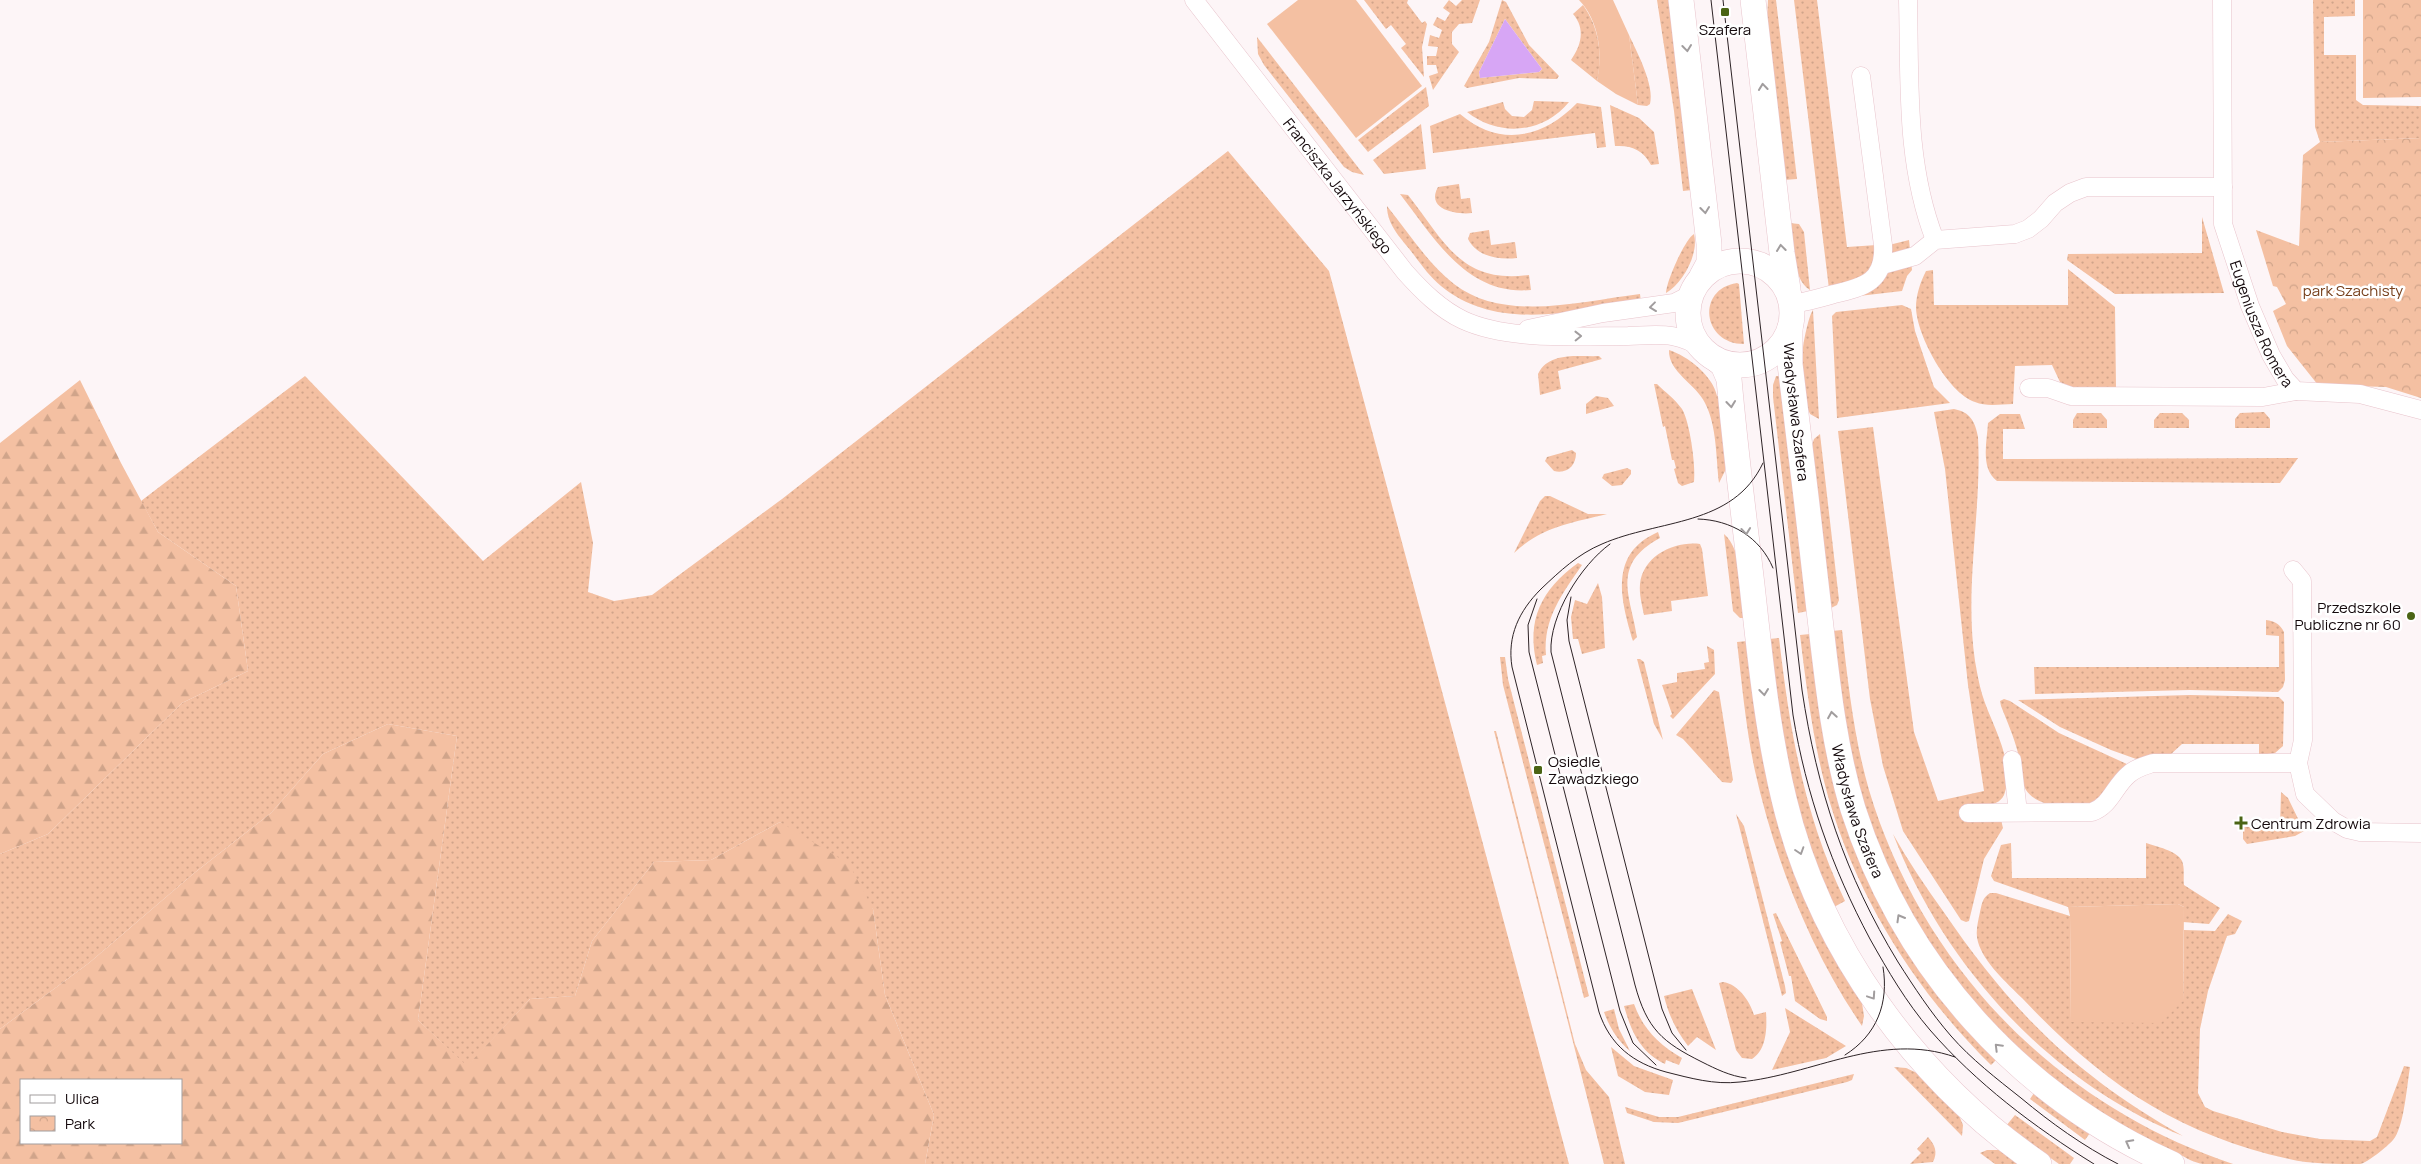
<svg xmlns="http://www.w3.org/2000/svg" width="2421" height="1164" font-family="Manrope,sans-serif">
	<style>
		.grass { fill: url(#grass-dots); fill-rule: evenodd }
		.forest { fill: url(#forest-firs); fill-rule: evenodd }
		.park { fill: url(#park-crowns) }
		.pitch { fill: #f4c0a2 }
		.water { fill: #d7a6f5 }
		.lines { fill: none; stroke-linecap: round; stroke-linejoin: round }
		.street-casing { stroke: #e8c4cc; stroke-width: 19 }
		.secondary-casing { stroke: #e8c4cc; stroke-width: 26 }
		.street { stroke: #fff; stroke-width: 18 }
		.secondary { stroke: #fff; stroke-width: 25 }
		.tram { stroke: #2d2326; stroke-width: 1 }
		.oneway { stroke: #a19d9e }
		.poi-dot { fill: #4b6414; stroke: #fff; stroke-width: 2 }
		.labels { text-anchor: middle; dominant-baseline: central; stroke-width: 5; stroke-linejoin: round; paint-order: stroke }
		.poi-label { font-size: 15px; fill: #14090c; stroke: #fff; text-anchor: start }
		.street-label { font-size: 15px; fill: #14090c; stroke: #fff }
		.park-label { font-size: 15px; fill: #77401c; stroke: #fff }
	</style>
	<defs>
		<pattern id="grass-dots" width="8" height="8" patternUnits="userSpaceOnUse" patternTransform="scale(1.25)"><rect width="8" height="8" fill="#f4c0a2"/><path d="M2 2h.1M6 6h.1" fill="none" stroke="#d0a48a" stroke-width="1.8" stroke-linecap="round"/></pattern>
		<pattern id="forest-firs" width="22" height="20" patternUnits="userSpaceOnUse" patternTransform="scale(1.25)"><rect width="22" height="20" fill="#f4c0a2"/><path d="M5 1l3.5 6h-7zM16 11l3.5 6h-7z" fill="#d0a48a"/></pattern>
		<pattern id="park-crowns" width="20" height="18" patternUnits="userSpaceOnUse" patternTransform="scale(1.25)"><rect width="20" height="18" fill="#f4c0a2"/><path d="M2 6a3 3 0 1 1 6 0M12 15a3 3 0 1 1 6 0" fill="none" stroke="#d0a48a"/></pattern>
	</defs>
	<rect width="100%" height="100%" fill="#fdf5f7"/>
	<g class="grass">
		<path d="M1364,0H1408L1407,3L1422,23L1425,21L1427,24L1422,47L1424,77L1401,48L1406,44L1391,25L1386,29Z"/>
		<path d="M1449,0L1456,6L1462,0H1480L1472,23L1459,24L1452,32V44L1459,52L1433,90L1429,76L1438,73L1436,65H1427V56H1436L1438,47L1428,46L1430,35L1439,38L1442,30L1433,25L1437,17L1445,21L1450,13L1443,8Z"/>
		<path d="M1502,0L1506,2L1529,45L1559,76L1557,79L1519,78L1467,88L1464,86L1489,42ZM1505,19L1542,69L1539,72L1480,78L1479,72Z"/>
		<path d="M1657,0H1671L1692,190L1683,191L1674,111Z"/>
		<path d="M1768,0H1776L1797,179L1784,180L1767,20Z"/>
		<path d="M1794,0H1817L1847,247L1877,245C1869,284 1865,279 1829,289Z"/>
		<path d="M2313,0H2355V16L2324,17V55H2356V100L2363,105L2421,106V138L2320,142L2315,127Z"/>
		<path d="M1583,5C1599,27 1603,55 1597,81L1571,60C1581,46 1586,29 1573,14Z"/>
		<path d="M1629,35C1637,52 1655,86 1650,104L1647,106L1638,105Z"/>
		<path d="M1257,37L1364,175L1352,172L1344,167L1264,65L1258,54Z"/>
		<path d="M1426,87L1429,106L1368,152L1358,140Z"/>
		<path d="M1534,101L1569,102C1543,134 1499,137 1467,112L1503,102L1505,109L1512,116L1524,117L1532,110Z"/>
		<path d="M1577,103L1601,107L1606,147L1597,148L1595,133L1433,153L1430,126L1460,114C1500,148 1543,138 1577,103Z"/>
		<path d="M1610,105L1639,118L1654,132L1659,164L1651,165C1643,150 1632,145 1615,146Z"/>
		<path d="M1421,124L1426,169L1384,174L1373,160Z"/>
		<path d="M1228,151L1329,271L1569,1164H925L934,1115L885,995L873,909L780,822L711,860L654,862L592,941L575,996L530,999L467,1067L418,1020L457,736L388,724L323,754L271,813L193,874L89,963L0,1029V854L48,834L182,703L248,671L236,586L158,532L141,501L305,376L483,561L581,482L593,543L588,592L614,601L652,595L782,499Z"/>
		<path d="M1459,184L1461,199L1470,198L1472,213C1458,215 1425,210 1438,187Z"/>
		<path d="M1400,194L1408,195C1445,242 1461,284 1529,275L1531,290C1467,296 1434,238 1400,194Z"/>
		<path d="M1387,206C1408,232 1428,264 1454,284C1504,323 1582,301 1640,294L1641,302C1575,310 1498,333 1441,286C1431,278 1422,266 1414,255C1402,239 1387,226 1387,206Z"/>
		<path d="M2202,217L2224,293L2115,294L2067,260L2068,254L2202,253Z"/>
		<path d="M1789,223L1799,224L1804,232L1810,290C1793,281 1792,242 1789,223Z"/>
		<path d="M1489,230L1491,245L1515,242L1517,258C1499,260 1477,257 1468,239L1470,233Z"/>
		<path d="M1694,234C1699,254 1683,283 1666,293C1666,282 1685,239 1694,234Z"/>
		<path d="M1909,240L1912,270L1907,276L1902,291L1859,296L1889,245Z"/>
		<path d="M2068,269L2115,307L2116,388H2074L2060,382L2052,365L2015,366L2013,404C2001,404 1987,407 1975,402C1948,393 1917,336 1916,308C1916,295 1920,283 1926,271L1933,270L1934,305H2068Z"/>
		<path d="M1737,283L1739,284L1744,344C1702,344 1696,289 1737,283Z"/>
		<path d="M1902,305L1911,309L1915,331L1934,387L1950,403L1837,418L1832,316L1836,312Z"/>
		<path d="M1813,310L1819,419L1810,414L1807,407L1800,349L1803,348C1804,339 1809,315 1813,310Z"/>
		<path d="M1669,350C1688,356 1713,376 1717,396H1719L1727,461L1725,471L1719,483C1716,458 1717,426 1705,403C1696,384 1668,372 1669,350Z"/>
		<path d="M1599,356L1602,359L1558,371L1561,389L1540,395L1538,374C1549,351 1579,357 1599,356Z"/>
		<path d="M1780,376L1808,611L1798,613L1773,397V385L1776,376Z"/>
		<path d="M1654,384H1657C1665,392 1675,399 1682,409C1690,422 1696,467 1694,482L1682,486L1678,483L1674,469L1676,468L1674,460H1672L1665,426L1663,427Z"/>
		<path d="M1596,396L1608,398L1614,406L1586,414V404Z"/>
		<path d="M1954,409C1970,412 1975,421 1978,437C1982,511 1964,586 1975,661C1977,672 1979,684 1982,694C1991,724 2015,760 2005,792C2001,809 1976,806 1962,807L1963,820H2001L2003,828L1984,859L1969,921L1966,922L1961,920L1903,831L1883,766L1870,699L1838,431L1873,427L1914,732L1938,801L1984,791L1968,685L1945,469L1934,412Z"/>
		<path d="M2264,412L2270,419V428H2235V419L2240,413Z"/>
		<path d="M2077,413H2101L2107,420V428H2073V420Z"/>
		<path d="M2160,413H2182L2189,420V428H2154V420Z"/>
		<path d="M2000,414H2020L2025,429H2003V459L2298,458L2280,483L1997,481C1980,469 1987,441 1988,423Z"/>
		<path d="M1820,434L1839,600L1837,605L1829,609L1811,448L1814,439Z"/>
		<path d="M1572,450L1576,453C1576,466 1567,474 1554,471L1545,461L1547,457Z"/>
		<path d="M1627,468L1631,470V474L1622,485L1612,486L1602,478L1604,474Z"/>
		<path d="M1545,496H1550L1588,514H1607C1571,523 1541,527 1514,553L1540,501Z"/>
		<path d="M1658,532L1660,538C1610,565 1631,596 1637,637L1633,641C1621,600 1608,554 1658,532Z"/>
		<path d="M1724,534C1743,550 1742,594 1745,618H1740L1733,611Z"/>
		<path d="M1700,544L1702,549L1708,596L1671,601L1672,611L1644,615C1642,605 1639,594 1640,584C1643,556 1674,541 1700,544Z"/>
		<path d="M1578,563L1582,565C1562,594 1543,619 1546,655L1542,656L1543,663L1537,665C1526,620 1541,590 1578,563Z"/>
		<path d="M1598,583L1602,597L1605,648L1582,654L1578,639H1573L1571,617L1575,600L1587,604Z"/>
		<path d="M2266,620C2275,621 2280,624 2284,632L2285,680L2283,687L2278,692L2190,690L2035,694L2034,667H2279V636L2266,635Z"/>
		<path d="M1842,630C1848,683 1854,738 1869,790C1922,967 2058,1106 2233,1164C2224,1164 2213,1164 2203,1164C2195,1163 2186,1158 2179,1154C2152,1142 2127,1129 2102,1114C1992,1046 1905,933 1865,809C1846,752 1841,691 1832,631Z"/>
		<path d="M1810,634L1818,697L1926,979L1960,1022L1996,1060L1991,1065C1917,992 1860,903 1830,803C1814,749 1807,692 1800,635Z"/>
		<path d="M1779,638C1790,732 1804,815 1845,901L1834,907L1808,842L1787,765L1769,639Z"/>
		<path d="M1747,641L1757,716L1862,1003L1864,1016L1862,1026C1810,950 1775,860 1755,771C1746,729 1742,685 1737,642Z"/>
		<path d="M1707,646L1714,650L1715,674L1673,719L1670,716L1672,714L1662,685L1677,682V673L1705,669L1704,663L1709,662Z"/>
		<path d="M1500,657H1505L1508,679L1589,996L1584,998L1503,685Z"/>
		<path d="M1637,659H1640L1644,662L1663,740L1654,724Z"/>
		<path d="M1714,690L1719,692L1733,780L1731,783L1722,782L1683,739L1676,735Z"/>
		<path d="M2190,695L2279,697L2284,702L2283,746L2275,753L2259,755V744H2182L2170,755L2139,760L2111,750L2060,727L2018,700Z"/>
		<path d="M2004,699L2010,701L2059,733L2129,765C2123,774 2109,796 2100,800C2080,810 2039,810 2026,790C2019,779 2021,765 2018,753C2014,737 2007,721 2001,706L2000,701Z"/>
		<path d="M1494,731H1496L1575,1044L1586,1070L1609,1097L1625,1164H1604Z"/>
		<path d="M2281,792L2288,798L2304,831L2295,836L2247,844L2243,839V827H2280Z"/>
		<path d="M1736,814L1744,826L1785,986L1786,993L1782,996Z"/>
		<path d="M1893,834C1908,861 1925,886 1943,911C2012,1012 2076,1076 2183,1136C2051,1083 1944,966 1893,834Z"/>
		<path d="M2011,843L2012,878H2146V843C2155,846 2178,851 2182,861C2185,868 2183,878 2184,885L2220,908L2209,924L2183,922L2184,907L2178,904L2068,907L1994,881L1991,876L2001,845Z"/>
		<path d="M1990,893H1996L2070,916L2071,1022L2183,1001L2184,930L2215,931L2228,914L2242,921L2235,934L2227,936L2208,991L2200,1029L2198,1093L2205,1107L2213,1111L2282,1132L2320,1139L2370,1141L2377,1137L2404,1066L2410,1067C2407,1085 2404,1128 2393,1140C2388,1146 2367,1163 2360,1164C2337,1164 2310,1164 2289,1159C2176,1134 2100,1081 2022,998C2007,983 1984,963 1978,942C1975,932 1978,922 1980,912C1982,904 1982,898 1990,893Z"/>
		<path d="M1776,913L1827,1017V1021L1820,1019L1795,1001L1791,976H1789L1780,942L1782,941L1773,914Z"/>
		<path d="M1723,982C1738,984 1750,1001 1754,1015L1766,1012C1767,1027 1767,1050 1752,1059L1742,1058L1736,1050L1719,983Z"/>
		<path d="M1692,989L1716,1050L1697,1037L1688,1046C1676,1030 1669,1016 1664,996Z"/>
		<path d="M1634,1004C1643,1029 1659,1045 1682,1058L1679,1065L1666,1060L1665,1064C1640,1052 1631,1031 1624,1006Z"/>
		<path d="M1785,1008L1846,1046L1826,1058L1772,1070L1790,1032Z"/>
		<path d="M1614,1009L1619,1029L1630,1051C1618,1041 1609,1027 1604,1012Z"/>
		<path d="M1611,1047L1634,1066L1673,1080L1669,1095L1645,1092L1618,1076Z"/>
		<path d="M1894,1067L1906,1068L1917,1073L1958,1113L1963,1125L1962,1136Z"/>
		<path d="M1854,1074L1852,1080L1847,1082L1678,1123L1654,1122L1627,1113L1625,1107L1659,1117H1678Z"/>
		<path d="M2034,1093L2090,1133L2085,1140L2030,1099Z"/>
		<path d="M2015,1115L2074,1158L2070,1164H2059L2006,1126Z"/>
		<path d="M1928,1137C1935,1145 1938,1152 1933,1162L1910,1164L1921,1153L1917,1149Z"/>
		<path d="M1987,1150H1999L2020,1164H1995L1980,1153Z"/>
	</g>
	<g class="forest">
		<path d="M80,380L121,463L158,532L236,586L248,671L182,703L48,834L0,854V443Z"/>
		<path d="M388,724L457,736L418,1020L467,1066L530,999L575,996L592,941L654,862L711,860L780,822L849,864L873,909L885,995L934,1115L925,1164H0V1029L89,963L193,874L271,813L323,754ZM181,1080V1143H21V1080Z"/>
	</g>
	<g class="park">
		<path d="M2363,0H2421V97L2363,98Z"/>
		<path d="M2421,138V398L2386,387L2318,385L2287,346L2273,311L2286,304L2277,287L2273,286L2256,230L2299,246L2303,155L2320,142Z"/>
	</g>
	<g class="pitch">
		<path d="M1298,0H1356L1422,86L1356,138L1267,24Z"/>
		<path d="M1579,0H1613L1629,35L1638,105L1616,94L1597,81C1603,53 1599,21 1579,0Z"/>
		<path d="M2178,904L2184,907L2183,1001L2161,1023L2071,1022L2070,916L2068,907Z"/>
	</g>
	<path class="water" d="M1505,19L1542,69L1539,72L1480,78L1479,72Z"/>
	<g class="lines">
		<g class="street-casing">
			<g id="street">
				<path id="s1" d="M1194,0L1405,272C1422,291 1440,309 1463,320C1508,341 1579,336 1628,336C1659,335 1678,331 1704,350"/>
				<path d="M1908,0C1910,81 1905,163 1935,240"/>
				<path id="s2" d="M2222,0L2223,224L2250,306L2271,355L2285,379L2296,391L2360,394L2421,410"/>
				<path d="M1882,265L1915,256L1935,240L2015,234L2028,229L2041,219L2055,203L2070,193L2086,187H2223"/>
				<path d="M1792,304C1806,302 1820,298 1834,294C1865,287 1885,281 1883,245L1861,76"/>
				<path d="M1528,329L1603,313L1674,303L1686,297L1695,286"/>
				<path d="M2029,388H2048L2071,396L2263,397L2296,391"/>
				<path d="M2293,570L2302,581L2303,740L2298,763"/>
				<path d="M2012,760L2018,812"/>
				<path d="M1968,813L2092,812C2110,806 2114,787 2128,775C2135,768 2144,766 2153,763H2298L2305,794L2333,821L2347,829L2360,832L2421,833"/>
			</g>
		</g>
		<g class="secondary-casing">
			<g id="secondary">
				<path d="M1681,0L1709,244V263L1702,276"/>
				<path d="M1753,0L1782,253L1788,289"/>
				<circle cx="1740" cy="313" r="52"/>
				<path id="s3" d="M1790,328V364C1801,452 1811,539 1821,627C1828,688 1835,750 1853,809C1904,968 2020,1096 2172,1164"/>
				<path d="M1717,360L1723,365L1729,379C1735,448 1744,517 1752,585C1760,657 1767,729 1784,799C1819,946 1915,1079 2039,1164"/>
			</g>
		</g>
		<use href="#street" class="street"/>
		<use href="#secondary" class="secondary"/>
		<g class="tram">
			<path d="M1711,0L1793,715C1806,794 1832,868 1870,939C1888,971 1906,1002 1930,1030C1976,1083 2034,1127 2094,1164"/>
			<path d="M1723,0L1802,690C1817,790 1845,875 1898,962C1914,987 1931,1013 1951,1036C1971,1059 1997,1079 2021,1098C2051,1123 2083,1146 2118,1164"/>
			<path d="M1763,463C1733,527 1659,519 1602,544C1578,554 1560,571 1541,589C1519,611 1507,636 1512,667L1599,1012C1610,1045 1633,1063 1666,1072C1690,1078 1714,1085 1740,1082C1813,1075 1881,1031 1955,1057"/>
			<path d="M1698,519C1731,520 1760,537 1773,568"/>
			<path d="M1610,544C1581,565 1549,616 1551,652L1635,985C1647,1029 1662,1042 1702,1062C1716,1069 1730,1076 1746,1078"/>
			<path d="M1571,597L1567,620L1569,641L1662,1009L1672,1033L1686,1050"/>
			<path d="M1537,599L1528,625L1529,652L1620,1011L1633,1043L1656,1065"/>
			<path d="M1845,1055C1877,1035 1889,1003 1883,967"/>
		</g>
	</g>
	<defs><path id="oneway-chevron" d="M-2-3.5L2.5 0L-2 3.5" fill="none" stroke-width="1.6" stroke-linecap="round" stroke-linejoin="round" transform="scale(1.25)"/></defs>
	<g class="oneway">
		<use href="#oneway-chevron" transform="translate(1687 48) rotate(83)"/>
		<use href="#oneway-chevron" transform="translate(1763 87) rotate(-96)"/>
		<use href="#oneway-chevron" transform="translate(1705 210) rotate(83)"/>
		<use href="#oneway-chevron" transform="translate(1781 248) rotate(-97)"/>
		<use href="#oneway-chevron" transform="translate(1653 307) rotate(173)"/>
		<use href="#oneway-chevron" transform="translate(1578 336) rotate(-1)"/>
		<use href="#oneway-chevron" transform="translate(1731 404) rotate(84)"/>
		<use href="#oneway-chevron" transform="translate(1746 531) rotate(84)"/>
		<use href="#oneway-chevron" transform="translate(1764 692) rotate(83)"/>
		<use href="#oneway-chevron" transform="translate(1832 715) rotate(-99)"/>
		<use href="#oneway-chevron" transform="translate(1800 851) rotate(72)"/>
		<use href="#oneway-chevron" transform="translate(1900 918) rotate(-120)"/>
		<use href="#oneway-chevron" transform="translate(1872 996) rotate(56)"/>
		<use href="#oneway-chevron" transform="translate(1998 1047) rotate(-135)"/>
		<use href="#oneway-chevron" transform="translate(2129 1143) rotate(-152)"/>
	</g>
	<g class="poi-dot">
		<rect x="1720" y="7" width="10" height="10" rx="2.5"/>
		<circle cx="2411" cy="616" r="5"/>
		<rect x="1533" y="765" width="10" height="10" rx="2.5"/>
		<path d="M2238.5 815.5h5v5h5v5h-5v5h-5v-5h-5v-5h5z"/>
	</g>
	<g class="labels">
		<g class="poi-label">
			<text x="1725" y="29" text-anchor="middle">Szafera</text>
			<text x="2401" y="607" text-anchor="end">Przedszkole<tspan x="2401" dy="17">Publiczne nr 60</tspan></text>
			<text x="1548" y="761">Osiedle<tspan x="1548" dy="17">Zawadzkiego</tspan></text>
			<text x="2251" y="823">Centrum Zdrowia</text>
		</g>
		<g class="street-label">
			<text stroke="none"><textPath href="#s1" startOffset="235">Franciszka Jarzyńskiego</textPath></text>
			<text stroke="none"><textPath href="#s2" startOffset="331">Eugeniusza Romera</textPath></text>
			<text stroke="none"><textPath href="#s3" startOffset="84">Władysława Szafera</textPath></text>
			<text stroke="none"><textPath href="#s3" startOffset="489">Władysława Szafera</textPath></text>
		</g>
		<g class="park-label">
			<text x="2353" y="290">park Szachisty</text>
		</g>
	</g>
	<rect x="20" y="1079" width="162" height="65" fill="#ffffff" stroke="#a19d9e"/>
	<rect x="30" y="1095" width="25" height="8" fill="#ffffff" stroke="#a19d9e"/>
	<text x="65" y="1104" font-size="15" fill="#14090c">Ulica</text>
	<rect x="30" y="1116" width="25" height="15" fill="url(#park-crowns)" stroke="#a19d9e"/>
	<text x="65" y="1129" font-size="15" fill="#14090c">Park</text>
</svg>
